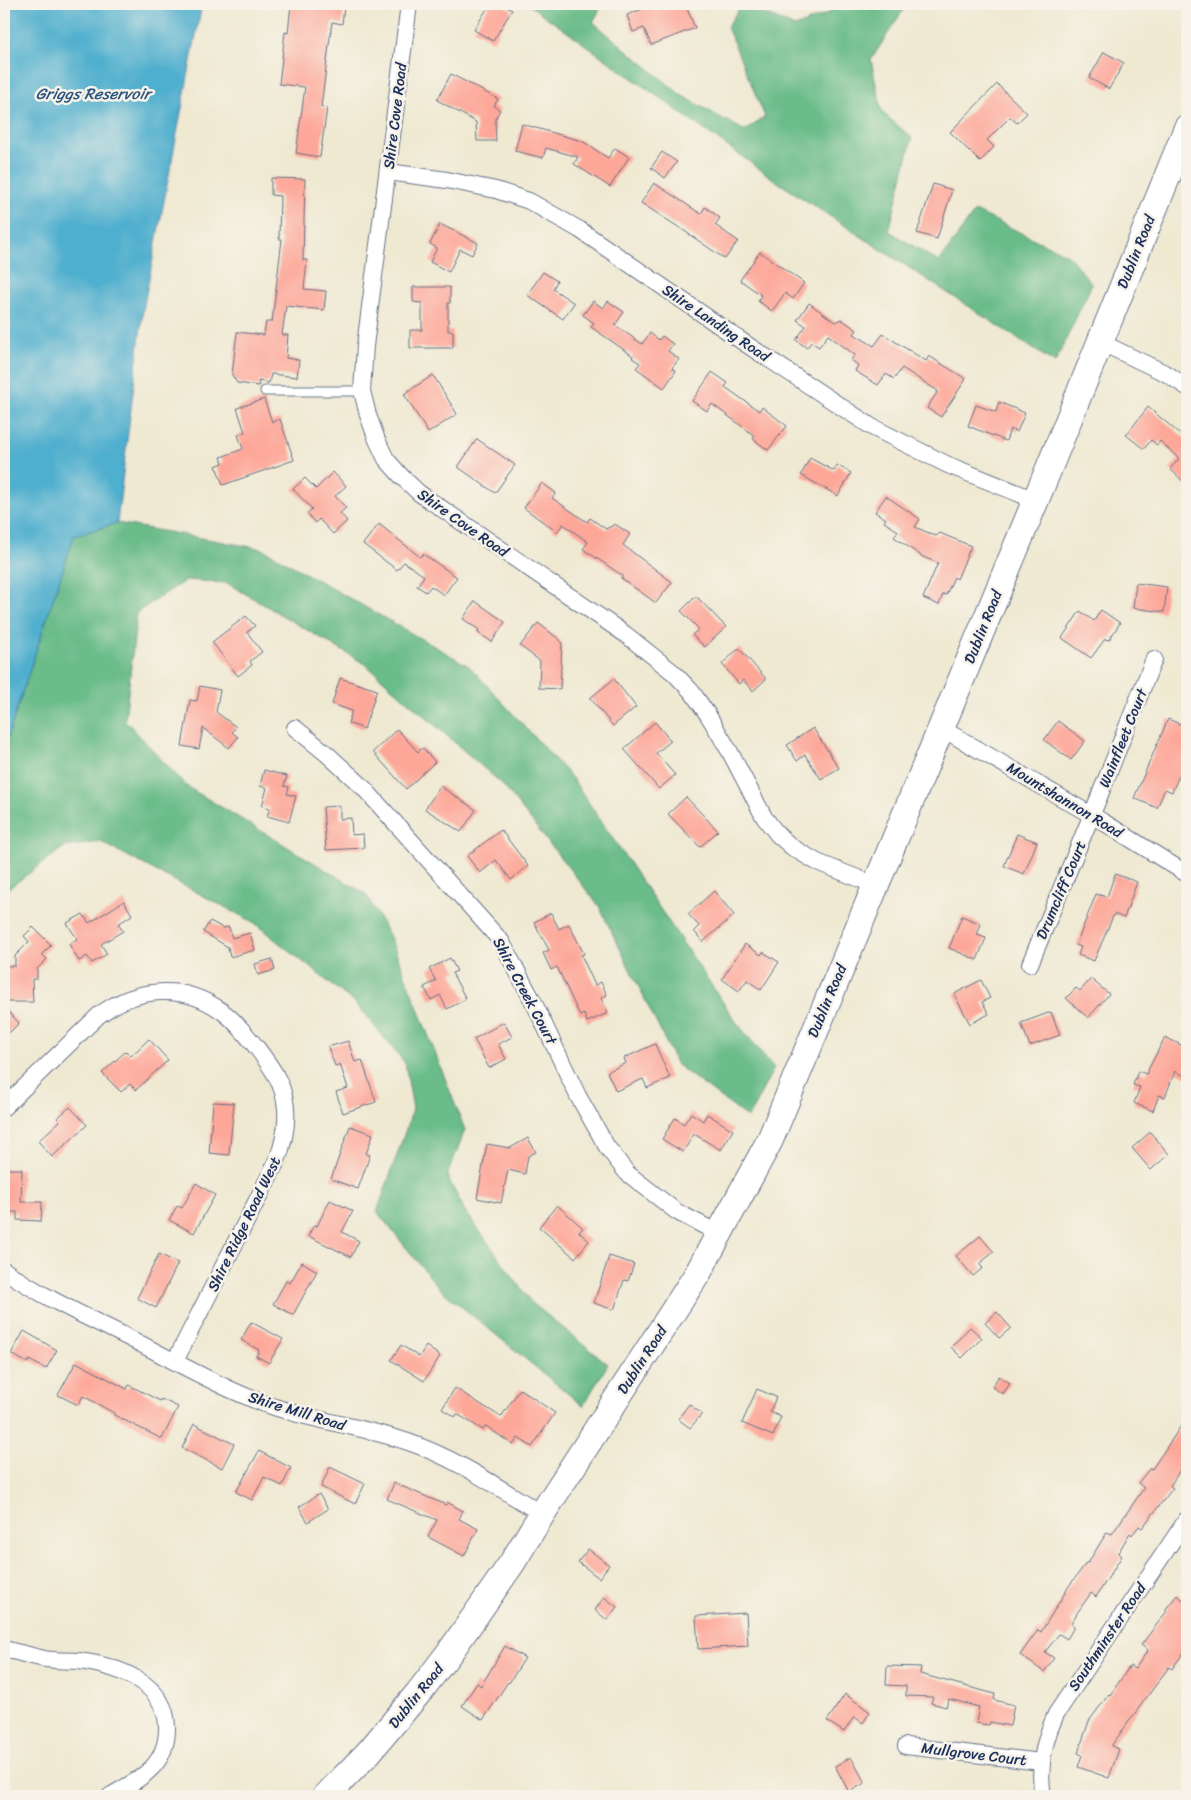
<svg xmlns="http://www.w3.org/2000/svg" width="1191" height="1800" font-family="Sriracha,sans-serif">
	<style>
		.forest { fill: #6bbc89; stroke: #437674 }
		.water { fill: #4fafce; stroke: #356f96 }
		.building { fill: #fda799 }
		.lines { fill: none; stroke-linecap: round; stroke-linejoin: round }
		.lane-casing { stroke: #657087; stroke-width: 11 }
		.street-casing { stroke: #657087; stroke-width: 18 }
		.primary-casing { stroke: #657087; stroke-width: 28 }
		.lane { stroke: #fff; stroke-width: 9 }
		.street { stroke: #fff; stroke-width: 16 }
		.primary { stroke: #fff; stroke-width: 26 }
		.labels { text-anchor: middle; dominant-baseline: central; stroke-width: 5; stroke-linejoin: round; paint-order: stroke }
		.street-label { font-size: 15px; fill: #1b2f5e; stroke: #f7f3e8 }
		.water-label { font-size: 16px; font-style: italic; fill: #2b5580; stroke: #f7f3e8 }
	</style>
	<rect width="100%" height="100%" fill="#f7f3e8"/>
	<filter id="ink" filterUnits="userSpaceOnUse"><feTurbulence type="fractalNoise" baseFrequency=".02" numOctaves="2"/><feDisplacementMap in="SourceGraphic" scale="10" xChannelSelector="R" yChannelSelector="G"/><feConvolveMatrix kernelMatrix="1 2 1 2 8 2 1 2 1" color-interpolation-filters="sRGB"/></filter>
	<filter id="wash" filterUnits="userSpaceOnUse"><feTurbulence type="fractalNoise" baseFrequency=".0096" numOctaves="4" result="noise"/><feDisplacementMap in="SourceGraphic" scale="20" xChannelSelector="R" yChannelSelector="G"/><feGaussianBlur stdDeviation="1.12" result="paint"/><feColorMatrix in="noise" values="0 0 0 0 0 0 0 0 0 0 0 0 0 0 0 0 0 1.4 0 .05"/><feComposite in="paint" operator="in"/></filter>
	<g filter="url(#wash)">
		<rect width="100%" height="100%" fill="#efe9d2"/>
		<g class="forest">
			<path d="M528,4H603L593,22L681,95L745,131L765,117L727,27L742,4L795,27L831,12L832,4H907L871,60L882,112L912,138L889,231L939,262L975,211L1068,255L1092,284L1055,363L779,183Z"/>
			<path d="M117,523L263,549L469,666L572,778L737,1023L774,1068L748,1118L677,1065L599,906L502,784L365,664L227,583L186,580L137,612L125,720L186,786L366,894L391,939L465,1130L447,1176L465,1211L531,1302L608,1364L583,1406L440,1289L377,1212L413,1109L405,1063L356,1004L253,922L101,842L64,847L4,892V748L74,536Z"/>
		</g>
		<path class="water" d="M4,4H202L143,310L117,523L74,536L4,748Z"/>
		<g id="blocks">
			<g class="building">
				<path d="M291,4H316L344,7L342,24L332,22L321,107L327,108L320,157L296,153L305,87L279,84L285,32L288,33Z"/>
				<path d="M490,4H502L512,10L493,41L474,30Z"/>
				<path d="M655,4H685L695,28L651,45L644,28L633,32L627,15Z"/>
				<path d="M1104,52L1124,63L1109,89L1089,78Z"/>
				<path d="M451,74L498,99L494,106L500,110L495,119L496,141H477L476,122L437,100Z"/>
				<path d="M997,84L1027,113L1017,123L1010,117L987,140L994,147L980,162L950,132Z"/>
				<path d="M522,124L582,141L608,158L615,148L629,157L610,187L574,164L578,157L546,148L543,158L515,151Z"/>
				<path d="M662,152L677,162L665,178L651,168Z"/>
				<path d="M271,178L305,179L303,260H307L304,289L326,291L324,310L286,306L282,335H288L286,358L299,360L297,377L271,374L269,383L258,381L259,386L237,383L232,375L237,332L264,335L266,322H272L282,239H279L280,196L271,195Z"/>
				<path d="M654,183L701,214L705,207L720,218L715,225L738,241L725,259L680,228L641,203Z"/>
				<path d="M933,184L952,190L937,239L917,233Z"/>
				<path d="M440,224L478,243L472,255L460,249L449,272L430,262L437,248L430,244Z"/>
				<path d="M760,252L804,283L793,299L785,293L772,311L758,301L761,295L740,280Z"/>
				<path d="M543,272L557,281L553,289L574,303L563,319L527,295Z"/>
				<path d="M413,287H450V303H448V331H453V348H410V330H422V303L413,302Z"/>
				<path d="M593,301L603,308L608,301L624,312L615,325L642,344L650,333L659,340L662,336L673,344L668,351L679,359L672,368L676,371L664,388L636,368L640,363L632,358L633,356L591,327L594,323L583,315Z"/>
				<path d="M809,303L835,322L841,319L857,330L854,334L874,346L883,334L926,361L929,356L966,379L941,417L927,408L938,391L902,368L894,379L886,374L878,385L855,371L858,365L851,360L855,355L828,335L819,347L811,342L807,348L796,340L806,326L797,320Z"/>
				<path d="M712,372L728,383L725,387L759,411L762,407L787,426L768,450L753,439L755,436L712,404L707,411L692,401Z"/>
				<path d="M433,375L457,414L428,433L404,394Z"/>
				<path d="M264,399L272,422L280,419L294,460L223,485L216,466L223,463L221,457L243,449L238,435L245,432L237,408Z"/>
				<path d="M999,402L1025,413L1017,432L1010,429L1006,441L968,426L976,405L996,412Z"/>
				<path d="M1148,407L1187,440V485L1170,469L1179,459L1160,441L1157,445L1151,440L1144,449L1126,435Z"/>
				<path d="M477,439L515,465L495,493L458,467Z"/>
				<path d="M810,458L834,471L837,465L851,473L838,496L801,475Z"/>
				<path d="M333,472L346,486L335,496L346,508L340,513L347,521L333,534L319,519L315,523L307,513L312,509L293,489L305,478L316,489Z"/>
				<path d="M542,483L556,493L552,498L587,522L590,518L606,529L615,524L630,534L623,545L672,582L656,603L621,578L623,576L583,549L588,542L563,524L557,532L524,508Z"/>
				<path d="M886,496L920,519L915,527L936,536L940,533L971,546L957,579L954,577L946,595L943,594L939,605L923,598L938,563L923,557L894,537L898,531L884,522L886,519L875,512Z"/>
				<path d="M379,524L420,557L423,554L457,577L444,595L431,586L426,592L417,586L424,576L404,562L397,570L363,544Z"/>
				<path d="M1136,583L1167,587L1164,612L1133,608Z"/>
				<path d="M696,596L726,627L705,647L692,635L699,629L681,611Z"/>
				<path d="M475,601L505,622L492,642L477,632L479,630L463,619Z"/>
				<path d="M1101,610L1120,623L1109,640L1105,639L1091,658L1062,638L1080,611L1094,621Z"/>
				<path d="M246,616L255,626L247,632L262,652L250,661L252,665L238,676L212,642Z"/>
				<path d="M538,623L560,640L562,644L560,689L539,688L540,661L520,646Z"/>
				<path d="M739,648L766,679L753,691L743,680L739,684L722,664Z"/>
				<path d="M340,678L377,690L364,729L348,723L352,711L332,704Z"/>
				<path d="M614,679L636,707L613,726L590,698Z"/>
				<path d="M200,686L220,690L216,712L236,727L232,732L238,737L229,748L203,728L199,749L182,746L190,700L197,701Z"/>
				<path d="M1168,719L1187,727V765L1184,764L1172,792L1165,789L1157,808L1134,798Z"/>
				<path d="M1058,721L1085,741L1071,760L1044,740Z"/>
				<path d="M655,722L671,741L656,753L675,775L659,789L624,749Z"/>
				<path d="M813,728L839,768L821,779L805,755L797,761L787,745Z"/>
				<path d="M397,729L418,752L423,748L435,762L406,789L373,752Z"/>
				<path d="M264,770L287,776L284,786L289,787L287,794L296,796L289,822L267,816L270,808L262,806L267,788L260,786Z"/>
				<path d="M440,786L476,810L461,832L425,809Z"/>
				<path d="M686,797L718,831L700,847L668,814Z"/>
				<path d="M340,806V819L351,818L352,835L363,834L364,848L326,850L323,807Z"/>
				<path d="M501,830L528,866L511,880L496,860L480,873L467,856Z"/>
				<path d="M1017,834L1037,842L1024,874L1004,866Z"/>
				<path d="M1115,874L1137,882L1124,918L1114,914L1094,961L1078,955L1081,947L1076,945L1096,894L1107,897Z"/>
				<path d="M714,891L734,915L703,942L694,931L699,926L688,914Z"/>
				<path d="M124,901L132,915L118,924L123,931L101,944L107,954L92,963L87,956L79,961L69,944L77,939L67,923L83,914L89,923Z"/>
				<path d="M551,913L559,929L569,924L584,954L581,955L595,985L601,982L607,995L601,998L608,1013L587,1022L584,1014L580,1016L557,967L551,970L543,953L549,950L534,922Z"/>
				<path d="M962,916L981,924L977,935L986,938L977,960L949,948Z"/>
				<path d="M210,921L223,928L229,927L232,938L250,933L255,950L230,957L228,947L203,932Z"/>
				<path d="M33,927L51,945L42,954L47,959L37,969V979H32L33,1002H4V966H15V956L29,942L24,936Z"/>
				<path d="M745,944L761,955L763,952L779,962L761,990L747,980L739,991L722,979Z"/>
				<path d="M450,958L457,971L452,973L466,999L447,1009L440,995L431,1000L424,987L436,981L429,969Z"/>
				<path d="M272,959L275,970L258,975L255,964Z"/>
				<path d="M1091,979L1109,994L1088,1018L1066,998L1076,988L1080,991Z"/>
				<path d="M981,980L990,998L982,1002L989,1014L970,1024L954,994Z"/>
				<path d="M4,1007L19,1023L4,1038Z"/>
				<path d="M1051,1012L1060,1035L1030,1046L1021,1023Z"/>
				<path d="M504,1022L512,1037L498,1044L506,1059L489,1068L474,1039Z"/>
				<path d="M1165,1037L1187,1048V1077L1175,1071L1165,1097L1159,1095L1153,1111L1134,1103L1140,1087L1133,1085L1138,1071L1146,1074Z"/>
				<path d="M149,1039L168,1060L136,1090L130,1084L121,1092L102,1073L126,1051L131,1056Z"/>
				<path d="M348,1041L355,1062L362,1060L376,1102L343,1113L336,1092L348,1088L340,1064L335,1066L328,1047Z"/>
				<path d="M655,1044L670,1078L647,1088L643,1079L616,1091L607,1072L626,1063L624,1058Z"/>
				<path d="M213,1102L234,1103L229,1155L209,1153Z"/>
				<path d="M70,1107L87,1125L52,1157L38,1141L60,1121L57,1118Z"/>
				<path d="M691,1113L703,1121L707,1114L733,1130L721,1150L694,1134L683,1152L662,1139L675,1118L684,1124Z"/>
				<path d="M350,1126L373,1134L366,1154L370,1155L358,1189L331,1179Z"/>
				<path d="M1150,1132L1169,1154L1151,1170L1132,1148Z"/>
				<path d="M528,1138L536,1152L528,1156L525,1174L508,1170L501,1203L477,1198L487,1144L510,1148Z"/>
				<path d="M4,1169H22L21,1202H42L41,1221L17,1220V1212H4Z"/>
				<path d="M196,1183L215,1195L194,1233L169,1220L177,1206L182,1208Z"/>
				<path d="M330,1200L353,1211L342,1232L359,1241L351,1257L308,1236L314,1225L317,1226Z"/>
				<path d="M557,1205L583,1228L579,1232L589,1241L575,1258L539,1227Z"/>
				<path d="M980,1236L994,1252L979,1264L983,1268L973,1276L956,1256Z"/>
				<path d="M159,1254L178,1263L156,1308L137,1298Z"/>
				<path d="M609,1256L634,1264L628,1281L624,1280L614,1310L594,1303Z"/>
				<path d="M302,1262L317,1271L293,1315L273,1304L286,1281L290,1283Z"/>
				<path d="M997,1312L1011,1328L999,1338L985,1323Z"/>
				<path d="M251,1322L283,1339L269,1363L256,1356L259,1350L241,1340Z"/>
				<path d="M970,1327L982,1338L962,1358L951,1347Z"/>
				<path d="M24,1331L57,1350L46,1369L29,1360L28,1363L11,1354Z"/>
				<path d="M401,1345L419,1357L426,1346L440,1356L424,1381L391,1360Z"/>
				<path d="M76,1362L127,1389L129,1385L160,1401L161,1399L178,1407L162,1439L114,1415V1413L83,1396L78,1405L58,1395Z"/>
				<path d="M999,1376L1010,1383L1003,1394L992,1387Z"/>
				<path d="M455,1388L501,1417L520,1389L555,1413L532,1447L518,1438L513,1445L486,1426L483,1430L457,1414L455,1417L442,1409Z"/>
				<path d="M757,1389L776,1397L770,1412L781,1417L773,1436L742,1423Z"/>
				<path d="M689,1404L702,1414L690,1428L678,1419Z"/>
				<path d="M1187,1417V1459L1170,1486L1173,1488L1142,1528L1139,1526L1132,1535L1130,1533L1118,1553L1122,1556L1096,1597L1091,1593L1079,1610L1071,1623L1074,1627L1067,1639L1059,1634L1045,1652L1054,1658L1044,1672L1020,1655L1038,1630L1041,1632L1069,1586L1087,1562L1088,1563L1107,1532L1112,1534L1144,1488L1138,1483L1150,1468L1152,1469Z"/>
				<path d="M194,1424L234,1444L222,1468L182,1448Z"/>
				<path d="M259,1451L291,1468L282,1486L264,1477L252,1500L236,1492Z"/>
				<path d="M330,1467L365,1484L355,1504L321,1487Z"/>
				<path d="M394,1483L446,1505L447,1502L463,1511L459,1519L478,1529L464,1556L428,1537L437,1520L387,1499Z"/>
				<path d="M319,1494L328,1509L308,1522L299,1507Z"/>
				<path d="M588,1549L609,1565L599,1578L578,1562Z"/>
				<path d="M1177,1595L1187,1603V1648L1172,1669L1169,1667L1111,1746L1119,1749L1109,1778L1078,1767L1082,1755L1078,1753L1089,1721L1109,1694L1110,1695L1130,1666L1135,1669L1148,1650L1141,1645L1167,1611L1165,1610Z"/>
				<path d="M604,1597L617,1607L607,1620L595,1610Z"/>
				<path d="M746,1613L748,1646L698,1649L696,1616Z"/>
				<path d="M505,1646L525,1658L509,1683L508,1682L483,1720L462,1706L477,1683L481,1686Z"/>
				<path d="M887,1666L921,1667L920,1674L995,1694L994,1700L1014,1705L1010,1726L990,1722L989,1725L976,1723L979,1707L949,1699L946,1707L931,1703L933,1697L906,1696V1686L886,1685Z"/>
				<path d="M845,1694L870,1712L863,1723L854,1717L844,1732L827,1721Z"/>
				<path d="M851,1757L865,1783L849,1792L835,1766Z"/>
			</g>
		</g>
	</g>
	<g filter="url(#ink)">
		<use href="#blocks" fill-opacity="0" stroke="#657087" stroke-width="1"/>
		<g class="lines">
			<g class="lane-casing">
				<path id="lane" d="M265,391H362"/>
			</g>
			<g class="street-casing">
				<g id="street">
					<path d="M409,4L365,346L362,391L368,415L377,440L386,459L402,477L419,493L625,634L674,673L692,692L708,715L730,752L764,817L778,835L793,848L817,862L875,885"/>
					<path d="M388,172L447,180L496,190L529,201L580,230L746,344L872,427L948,465L1035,500"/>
					<path d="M1100,342L1167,374L1187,387"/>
					<path d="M295,728L327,754L362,786L501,941L534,1003L578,1096L607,1147L627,1173L677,1212L720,1234"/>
					<path d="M941,728L1105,823L1187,874"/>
					<path d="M1030,964L1097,802L1154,659"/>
					<path d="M4,1107L99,1015C137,987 184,983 223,1012C236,1021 247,1036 257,1048C269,1064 282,1081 285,1101C289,1122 284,1142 277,1161L175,1361"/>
					<path d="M4,1270C45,1299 92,1319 137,1342C176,1362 214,1384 255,1400C305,1420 358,1425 408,1442C456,1458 499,1488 542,1514"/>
					<path d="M4,1649C17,1652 31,1656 45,1659C56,1661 67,1660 79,1661C116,1666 167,1682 167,1728C167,1767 139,1779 110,1796"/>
					<path d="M906,1746L1041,1762"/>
					<path d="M1043,1796C1038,1768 1044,1740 1056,1714L1187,1519"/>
				</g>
			</g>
			<g class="primary-casing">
				<path id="primary" d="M326,1796L369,1752L420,1691L452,1649L512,1563L542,1514L698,1273L770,1140L1047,473L1187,128"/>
			</g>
			<use href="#lane" class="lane"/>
			<use href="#street" class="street"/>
			<use href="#primary" class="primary"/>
		</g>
	</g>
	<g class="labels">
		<g class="street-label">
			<text transform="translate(395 116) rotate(-83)">Shire Cove Road</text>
			<text transform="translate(1136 252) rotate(-68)">Dublin Road</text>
			<text transform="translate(716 323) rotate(34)">Shire Landing Road</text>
			<text transform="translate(463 523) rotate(35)">Shire Cove Road</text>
			<text transform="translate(983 627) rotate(-68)">Dublin Road</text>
			<text transform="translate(1123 738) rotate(-68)">Wainfleet Court</text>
			<text transform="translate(1065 800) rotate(31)">Mountshannon Road</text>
			<text transform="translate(1061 890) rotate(-67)">Drumcliff Court</text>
			<text transform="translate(525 991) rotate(62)">Shire Creek Court</text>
			<text transform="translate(827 1001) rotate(-67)">Dublin Road</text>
			<text transform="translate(244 1224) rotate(-64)">Shire Ridge Road West</text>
			<text transform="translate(642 1360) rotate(-57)">Dublin Road</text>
			<text transform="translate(297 1411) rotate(17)">Shire Mill Road</text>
			<text transform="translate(1107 1637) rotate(-56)">Southminster Road</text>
			<text transform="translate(416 1696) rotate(-51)">Dublin Road</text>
			<text transform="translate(974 1754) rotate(7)">Mullgrove Court</text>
		</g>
		<g class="water-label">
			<text x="93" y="93">Griggs Reservoir</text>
		</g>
	</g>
	<rect width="1191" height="1800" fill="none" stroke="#f7f3e8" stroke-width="20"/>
</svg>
